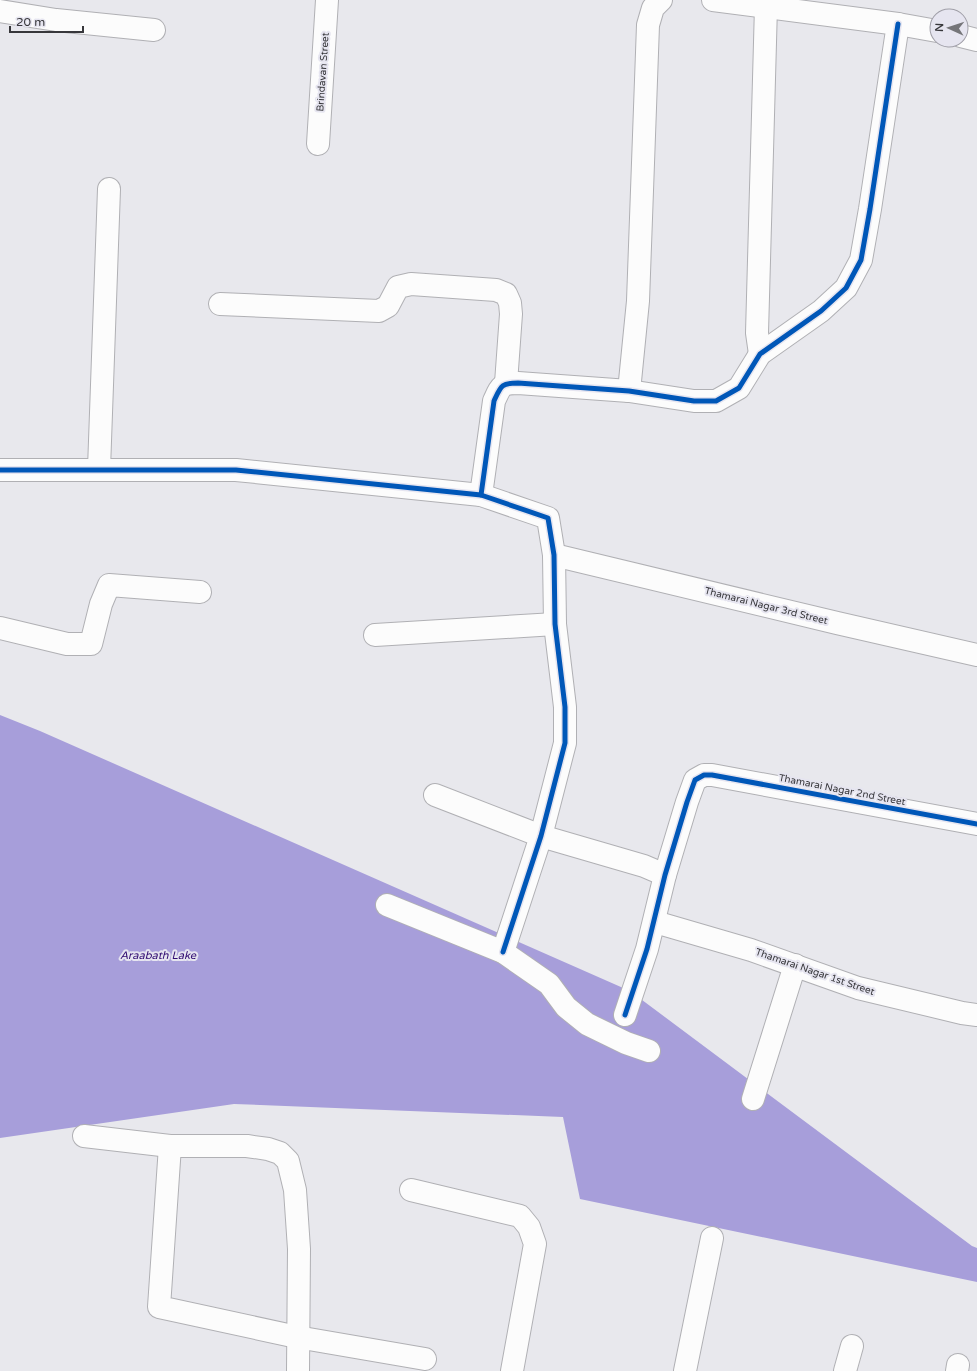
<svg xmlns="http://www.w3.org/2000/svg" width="977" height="1371" font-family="'Varela Round',sans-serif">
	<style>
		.water { fill: #a79eda }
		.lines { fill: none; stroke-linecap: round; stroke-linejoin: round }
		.minor-casing { stroke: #b0b0b4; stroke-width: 24 }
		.minor { stroke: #fcfcfc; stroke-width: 22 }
		.cycleway-casing { stroke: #e6e5f0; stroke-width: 8 }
		.cycleway { stroke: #0057b8; stroke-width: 5 }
		.labels { text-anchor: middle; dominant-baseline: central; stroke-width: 4; stroke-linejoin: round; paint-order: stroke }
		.street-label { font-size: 10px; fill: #37373b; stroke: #e6e5f0 }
		.water-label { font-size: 11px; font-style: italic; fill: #300b71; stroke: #e6e5f0 }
	</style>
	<rect width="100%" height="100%" fill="#e8e8ed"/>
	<path class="water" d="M0,715L40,731L630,991L972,1246L977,1248V1282L580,1199L563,1117L234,1104L0,1138Z"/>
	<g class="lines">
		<g class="minor-casing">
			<g id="minor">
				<path d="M713,0L898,24L937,31"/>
				<path d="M0,11L56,20L154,30"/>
				<path d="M961,36L977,40"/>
				<path d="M318,144L327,0"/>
				<path d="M220,304L379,311L388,306L398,287L411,284L496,290L506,294L510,303L511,314L506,383"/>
				<path d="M760,354L757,333L766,6"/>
				<path d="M629,391L638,301L648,25L653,8L661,0"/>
				<path d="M99,469L109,189"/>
				<path d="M0,470H236L481,495L548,518L554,555L555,624L565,707V743L541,836L503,952"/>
				<path d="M481,495L494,401C501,386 501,383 518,383L629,391L694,401H716L739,388L760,354L821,311L846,288L861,260L870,209L898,24"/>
				<path d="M554,555L837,623L977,655"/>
				<path d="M0,628L67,644H91L101,604L109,585L200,592"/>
				<path d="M375,635L555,624"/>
				<path d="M435,795L541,836L644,866L665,875"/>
				<path d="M387,905L503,952L549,984L566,1007L587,1024L626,1043L649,1051"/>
				<path d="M655,922L751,950L858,988L962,1013L977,1015"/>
				<path d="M625,1015L647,949L665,875L687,802L695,780L704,775H712L977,824"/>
				<path d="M753,1099L795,965"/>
				<path d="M84,1136L170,1146H247L268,1149L280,1153L288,1161L295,1190L299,1249L298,1371"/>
				<path d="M170,1146L159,1307L297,1337L425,1359"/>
				<path d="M411,1190L520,1216L529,1227L535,1244L512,1371"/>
				<path d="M685,1371L712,1238"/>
				<path d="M845,1371L852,1346"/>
				<path d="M957,1371L958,1365"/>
			</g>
		</g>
		<use href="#minor" class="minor"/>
		<g class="cycleway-casing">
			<g id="cycleway">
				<path d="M0,470H236L481,495L548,518L554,555L555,624L565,707V743L541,836L503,952"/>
				<path d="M481,495L494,401C501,386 501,383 518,383L629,391L694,401H716L739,388L760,354L821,311L846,288L861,260L870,209L898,24"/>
				<path d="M625,1015L647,949L665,875L687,802L695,780L704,775H712L977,824"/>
			</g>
		</g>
		<use href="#cycleway" class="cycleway"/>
	</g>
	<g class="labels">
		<g class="street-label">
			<text transform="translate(323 72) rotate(-86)">Brindavan Street</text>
			<text transform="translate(766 606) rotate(14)">Thamarai Nagar 3rd Street</text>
			<text transform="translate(842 790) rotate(11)">Thamarai Nagar 2nd Street</text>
			<text transform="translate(815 972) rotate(19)">Thamarai Nagar 1st Street</text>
		</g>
		<g class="water-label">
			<text x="158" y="955">Araabath Lake</text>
		</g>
	</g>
	<g transform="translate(949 28) rotate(273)"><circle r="19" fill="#e6e5f0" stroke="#a09fa8"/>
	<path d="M0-3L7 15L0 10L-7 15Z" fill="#757579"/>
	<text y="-6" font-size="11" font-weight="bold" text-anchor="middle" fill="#37373b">N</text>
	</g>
	<path d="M10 26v6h73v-6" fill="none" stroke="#37373b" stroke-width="2"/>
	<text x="16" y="26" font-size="12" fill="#37373b" stroke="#e6e5f0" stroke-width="3" paint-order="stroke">20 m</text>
</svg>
